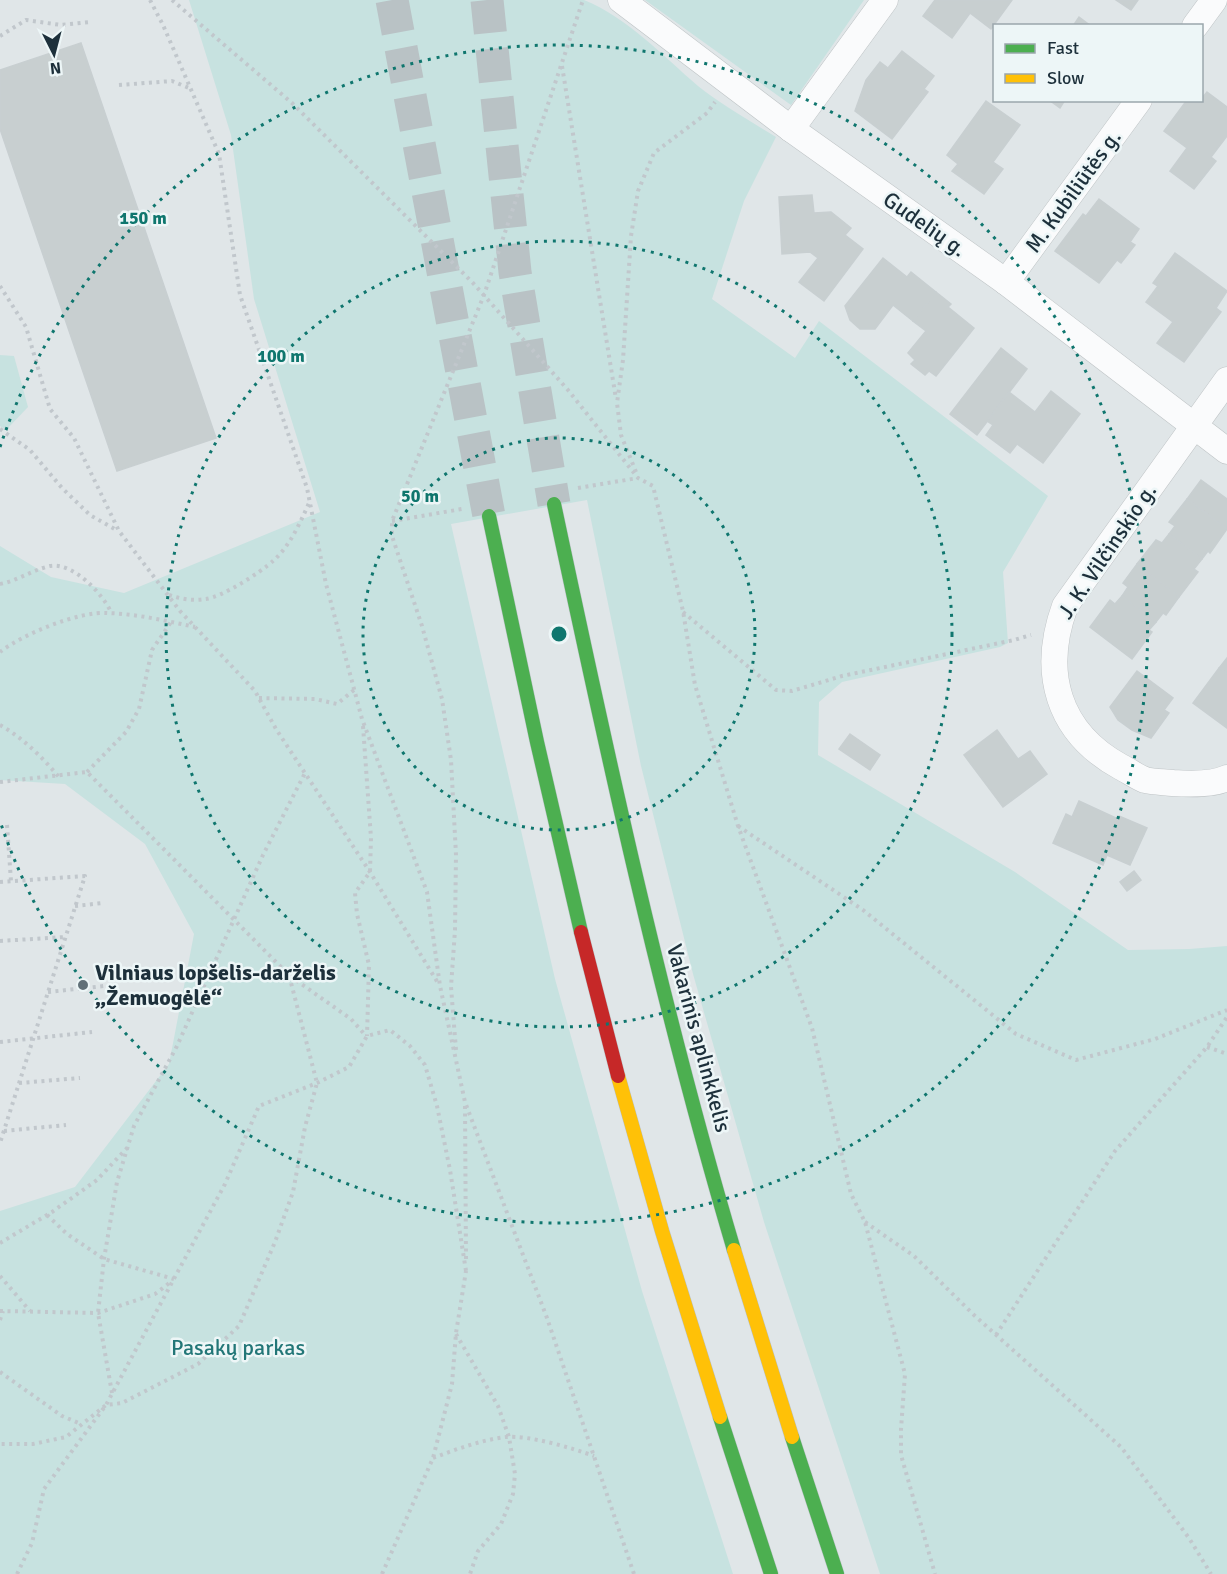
<svg xmlns="http://www.w3.org/2000/svg" width="1227" height="1574" font-family="Signika,sans-serif">
	<style>
		.green { fill: #c7e2e0 }
		.building { fill: #c8cfd0; stroke: #c8cfd1; stroke-width: 1.5 }
		.lines { fill: none; stroke-linecap: round; stroke-linejoin: round }
		.highway-tunnel { stroke: #b9c2c5; stroke-width: 33; stroke-dasharray: 33 16; stroke-linecap: butt }
		.street-casing { stroke: #bfc4c6; stroke-width: 27 }
		.fast-casing { stroke: #bac1c5; stroke-width: 15 }
		.slow-casing { stroke: #bac1c5; stroke-width: 15 }
		.jam-casing { stroke: #bac1c5; stroke-width: 15 }
		.path { stroke: #c1c7cc; stroke-width: 4; stroke-dasharray: 3 4.5; stroke-linecap: butt }
		.street { stroke: #fafbfc; stroke-width: 26 }
		.fast { stroke: #4caf50; stroke-width: 14 }
		.slow { stroke: #ffc107; stroke-width: 14 }
		.jam { stroke: #c62828; stroke-width: 14 }
		.ring { fill: none; stroke: #0f766e; stroke-width: 3; stroke-dasharray: 3 6 }
		.poi-dot { fill: #617078; stroke: #edf6f7; stroke-width: 2 }
		.labels { text-anchor: middle; dominant-baseline: central; stroke-width: 5; stroke-linejoin: round; paint-order: stroke }
		.street-label { font-size: 22px; fill: #1d303b; stroke: #edf6f7 }
		.poi-label { font-size: 22px; font-weight: bold; fill: #1d303b; stroke: #edf6f7; text-anchor: start }
		.park-label { font-size: 22px; fill: #227677; stroke: #edf6f7 }
		.centre { fill: #0f766e; stroke: #edf6f7; stroke-width: 3 }
		.ring-label { font-size: 18px; text-anchor: middle; font-weight: bold; fill: #0f766e; stroke: #edf6f7; stroke-width: 5; stroke-linejoin: round; paint-order: stroke }
	</style>
	<rect width="100%" height="100%" fill="#e0e6e8"/>
	<g class="green">
		<path d="M189,0H584C628,18 662,55 698,86C722,105 750,121 776,137L744,201L712,299L795,358L819,321L1048,496L1003,572L1008,643L1000,647L842,682L819,702L818,755L1015,872L1128,950L1189,949L1227,946V1574H880L764,1222L693,974L641,766L587,500L451,524L555,979L642,1291L733,1574H0V1211L75,1187L169,1064L194,934L145,844L65,784L0,780V546L51,577L124,593L320,512L254,299L231,135Z"/>
		<path d="M645,0H864L791,105Z"/>
		<path d="M0,355L14,356L28,407L6,430L0,426Z"/>
	</g>
	<g class="building">
		<path d="M935,0H1012L991,29L970,13L952,38L923,16Z"/>
		<path d="M1116,0H1138L1131,10Z"/>
		<path d="M1079,17L1091,26H1073Z"/>
		<path d="M81,43L216,438L117,471L0,129V70Z"/>
		<path d="M902,51L934,76L924,89L928,92L892,139L855,111L866,80L880,62L888,68Z"/>
		<path d="M1207,92L1227,107V136L1211,157L1216,161L1194,189L1170,171L1187,148L1164,131L1187,100H1195L1198,103Z"/>
		<path d="M1049,100H1065L1060,108Z"/>
		<path d="M986,101L1020,125L993,162L1003,169L984,194L952,171L958,164L947,155Z"/>
		<path d="M812,195L814,213L831,212L851,228L845,235L863,249L824,301L799,282L818,258L810,252L782,254L779,197Z"/>
		<path d="M1099,199L1139,229L1130,242L1135,245L1121,263L1117,260L1099,283L1055,251L1083,214L1086,216Z"/>
		<path d="M1175,253L1227,291L1216,308L1221,312L1184,362L1157,343L1173,322L1146,302L1158,286L1153,283Z"/>
		<path d="M883,258L907,277L911,272L936,292L913,321L893,305L875,329H860L850,320L845,306Z"/>
		<path d="M936,292L951,304L948,307L974,328L936,376L929,371L925,375L911,364L915,360L908,353L926,331L913,321Z"/>
		<path d="M1001,348L1027,369L977,435L950,414Z"/>
		<path d="M1051,391L1080,414L1043,463L1017,444L1010,453L986,435L993,425L987,421L1009,392L1035,412Z"/>
		<path d="M1201,480L1227,499V529L1187,499Z"/>
		<path d="M1187,499L1227,529L1210,553L1208,551L1202,559L1169,534L1175,526L1169,522Z"/>
		<path d="M1169,534L1202,559L1194,569L1198,572L1179,597L1137,564L1156,540L1162,543Z"/>
		<path d="M1137,564L1179,597L1166,615L1163,613L1156,622L1122,596L1128,587L1123,583Z"/>
		<path d="M1122,596L1156,622L1149,630L1152,632L1132,659L1090,627L1110,600L1115,604Z"/>
		<path d="M1227,658V674L1219,668Z"/>
		<path d="M1219,668L1227,674V728L1193,703Z"/>
		<path d="M1137,671L1173,698L1164,710L1169,713L1151,738L1132,730L1118,720L1110,707Z"/>
		<path d="M997,730L1018,759L1030,751L1047,774L1003,807L964,755Z"/>
		<path d="M850,734L880,755L870,770L839,749Z"/>
		<path d="M1079,801L1118,819L1119,816L1147,828L1130,865L1107,855L1103,865L1053,843L1066,814L1072,817Z"/>
		<path d="M1134,871L1141,880L1127,891L1120,882Z"/>
	</g>
	<g class="lines">
		<g class="highway-tunnel">
			<path d="M392,0L489,516"/>
			<path d="M487,0L515,272L554,504"/>
		</g>
		<g class="street-casing">
			<g id="street">
				<path d="M621,0L791,129L1006,282L1227,451"/>
				<path d="M1195,26L1214,0"/>
				<path d="M791,129L885,0"/>
				<path d="M1006,282L1139,100"/>
				<path d="M1227,380L1065,606C1041,672 1057,732 1121,767C1129,771 1137,777 1145,780C1153,782 1164,782 1173,783C1189,784 1213,785 1227,778"/>
			</g>
		</g>
		<g class="fast-casing">
			<g id="fast">
				<path d="M554,504C607,754 661,1004 734,1250"/>
				<path d="M489,516L537,742L581,932"/>
				<path d="M720,1417L771,1574"/>
				<path d="M792,1437L837,1574"/>
			</g>
		</g>
		<g class="slow-casing">
			<g id="slow">
				<path d="M618,1076L662,1231L720,1417"/>
				<path d="M734,1250L792,1437"/>
			</g>
		</g>
		<g class="jam-casing">
			<path id="jam" d="M581,932L618,1076"/>
		</g>
		<g class="path">
			<path d="M150,0L163,25L219,154L240,295L307,488L326,584L362,719L427,892L440,986L465,1102L547,1318L634,1574"/>
			<path d="M172,0L292,103L473,283L568,390L638,478L653,486L683,611L695,685L738,826L812,1028L851,1194L865,1222L905,1374L901,1429V1455L935,1574"/>
			<path d="M0,36L26,20L61,25L91,22"/>
			<path d="M562,66L616,399"/>
			<path d="M119,85L172,81L189,88"/>
			<path d="M0,286L26,327L50,409L74,438L119,531L180,611L255,691L276,729L370,872L438,983"/>
			<path d="M0,429L30,450L62,488L90,515L118,531"/>
			<path d="M636,472L621,435L617,403L623,360L631,236L638,191L654,153L707,113L715,102"/>
			<path d="M578,488L638,478"/>
			<path d="M392,521L462,509"/>
			<path d="M0,584C17,581 32,570 50,566C73,562 102,593 111,612"/>
			<path d="M169,595C181,599 193,601 205,599C221,598 261,572 273,561C290,546 300,523 309,503"/>
			<path d="M683,612L776,690L792,691L842,676L1014,640L1031,635"/>
			<path d="M0,652C23,634 79,611 108,613C137,614 167,621 195,627"/>
			<path d="M259,698L315,699L337,704L354,690"/>
			<path d="M0,725C23,738 42,757 59,777"/>
			<path d="M363,726L371,838L370,872L355,893L357,914L369,965L367,1036"/>
			<path d="M87,772L126,732L139,709L152,650L171,622"/>
			<path d="M0,782L87,772L289,975L317,1083L305,1127L293,1192L275,1242L239,1326L198,1364L122,1403L106,1405L66,1437L33,1444H0"/>
			<path d="M7,825L11,881"/>
			<path d="M738,826L863,910L1016,1034L1076,1060L1155,1039L1227,1010"/>
			<path d="M0,882L85,876L0,1143"/>
			<path d="M75,906L103,903"/>
			<path d="M0,941L65,937"/>
			<path d="M290,976L351,1019L366,1036"/>
			<path d="M48,992L104,986"/>
			<path d="M0,1042L92,1032"/>
			<path d="M1207,1047L1227,1054"/>
			<path d="M456,1050L451,987L455,930L456,855L451,760L442,699L422,626L392,536V521L484,295L583,0"/>
			<path d="M19,1083L80,1078"/>
			<path d="M465,1106L466,1261"/>
			<path d="M4,1131L66,1125"/>
			<path d="M47,1215L67,1234L104,1259L174,1279"/>
			<path d="M865,1222L914,1256L974,1315L1121,1447L1189,1538L1211,1574"/>
			<path d="M0,1243L52,1212L97,1180L127,1148"/>
			<path d="M0,1276L30,1311"/>
			<path d="M0,1311L98,1313L155,1294L172,1281"/>
			<path d="M0,1320L3,1311"/>
			<path d="M456,1334L498,1406L509,1437L515,1474L513,1494L501,1524L478,1551L470,1574"/>
			<path d="M996,1335L1115,1151L1207,1047L1227,1017"/>
			<path d="M0,1372L62,1416L81,1424"/>
			<path d="M112,1393L98,1313L104,1259L117,1182L134,1126L177,1046L263,855L305,773"/>
			<path d="M433,1458C457,1449 481,1440 506,1437C529,1435 572,1448 594,1456"/>
			<path d="M17,1574L32,1543L44,1489L106,1405L225,1184L259,1106L317,1083L349,1067L367,1036L390,1030L410,1046L425,1065L437,1106L450,1170L466,1271"/>
			<path d="M382,1574L433,1458L452,1384L456,1333L466,1271"/>
		</g>
		<use href="#street" class="street"/>
		<use href="#fast" class="fast"/>
		<use href="#slow" class="slow"/>
		<use href="#jam" class="jam"/>
	</g>
	<g class="ring">
		<circle cx="559" cy="634" r="196"/>
		<circle cx="559" cy="634" r="393"/>
		<path d="M0 447A589 589 0 1 1 0 821"/>
	</g>
	<circle class="poi-dot" cx="83" cy="985" r="6"/>
	<g class="labels">
		<g class="street-label">
			<text transform="translate(1073 191) rotate(-54)">M. Kubiliūtės g.</text>
			<text transform="translate(925 224) rotate(35)">Gudelių g.</text>
			<text transform="translate(1107 551) rotate(-56)">J. K. Vilčinskio g.</text>
			<text transform="translate(699 1038) rotate(75)">Vakarinis aplinkkelis</text>
		</g>
		<g class="poi-label">
			<text x="95" y="972">Vilniaus lopšelis-darželis<tspan x="95" dy="25">„Žemuogėlė“</tspan></text>
		</g>
		<g class="park-label">
			<text x="238" y="1347">Pasakų parkas</text>
		</g>
	</g>
	<circle cx="559" cy="634" r="9" class="centre"/>
	<g class="ring-label">
		<text x="143" y="224">150 m</text>
		<text x="281" y="362">100 m</text>
		<text x="420" y="502">50 m</text>
	</g>
	<rect x="993" y="24" width="210" height="78" fill="#edf6f7" stroke="#9aa7ac" stroke-width="1.5"/>
	<rect x="1005" y="44" width="30" height="9" fill="#4caf50" stroke="#9aa7ac" stroke-width="1.5"/>
	<text x="1047" y="54" font-size="18" fill="#1d303b">Fast</text>
	<rect x="1005" y="74" width="30" height="9" fill="#ffc107" stroke="#9aa7ac" stroke-width="1.5"/>
	<text x="1047" y="84" font-size="18" fill="#1d303b">Slow</text>
	<g transform="translate(54 54) rotate(174)" stroke="#edf6f7" stroke-width="4.5" paint-order="stroke">
	<path d="M0-4.5L10 22L0 15L-10 22Z" fill="#1d303b"/>
	<text y="-9" font-size="16" font-weight="bold" text-anchor="middle" fill="#1d303b">N</text>
	</g>
</svg>
